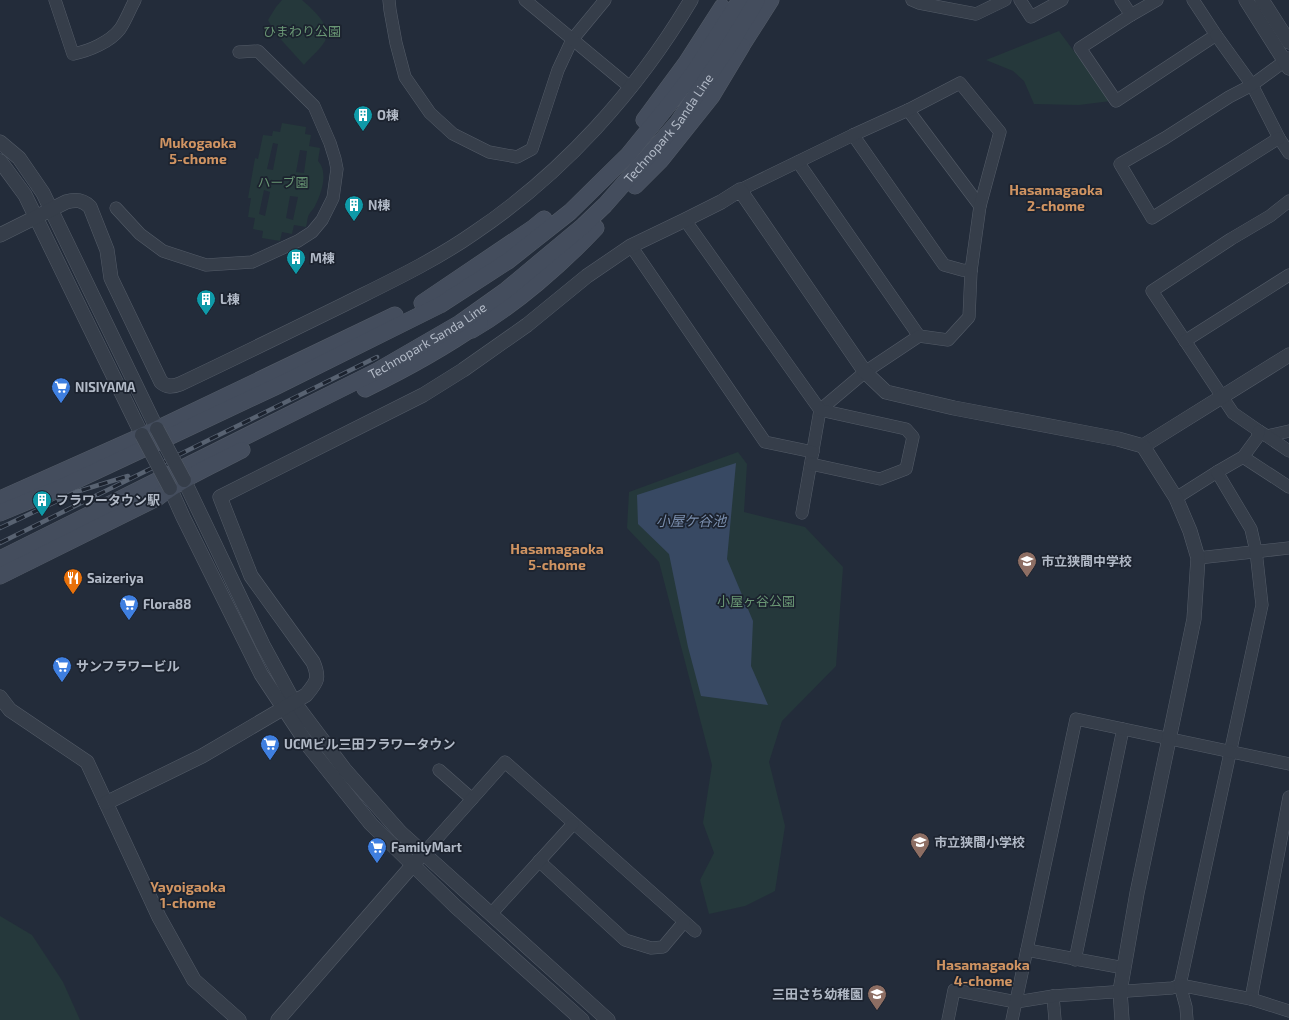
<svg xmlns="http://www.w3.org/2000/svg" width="1289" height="1020" font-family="'Exo 2','Noto Sans JP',sans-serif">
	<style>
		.green { fill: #25383b; fill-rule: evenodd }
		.water { fill: #384963 }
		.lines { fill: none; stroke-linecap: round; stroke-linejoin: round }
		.minor-casing { stroke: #545c68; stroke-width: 13 }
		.tertiary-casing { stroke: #545c68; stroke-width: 15 }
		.secondary-casing { stroke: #545c68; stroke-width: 17 }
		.minor { stroke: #363e4a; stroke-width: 12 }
		.tertiary { stroke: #363e4a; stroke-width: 14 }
		.secondary { stroke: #444d5d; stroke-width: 16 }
		.rail-casing { stroke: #586271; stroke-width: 4.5 }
		.rail { stroke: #1c232f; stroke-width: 3; stroke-dasharray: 9; stroke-linecap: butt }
		.tertiary-bridge-casing { stroke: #545c68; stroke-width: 15; stroke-linecap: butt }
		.tertiary-bridge { stroke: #363e4a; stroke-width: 14 }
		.labels { text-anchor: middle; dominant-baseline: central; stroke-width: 3.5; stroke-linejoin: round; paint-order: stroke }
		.park-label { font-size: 13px; fill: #699674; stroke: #1c232f }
		.poi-label { font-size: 13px; font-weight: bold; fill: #b1b9c6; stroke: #1c232f; text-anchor: start }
		.street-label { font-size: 13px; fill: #b1b9c6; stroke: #1c232f }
		.neighbourhood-label { font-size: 14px; font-weight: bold; fill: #d09462; stroke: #1c232f }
		.water-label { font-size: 14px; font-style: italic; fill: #7a8ead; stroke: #1c232f }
	</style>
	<rect width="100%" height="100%" fill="#232c3a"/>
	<g class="green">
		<path d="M282,0H302C311,8 334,27 325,41C320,50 310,57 304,65L275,33L268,20L276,7Z"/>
		<path d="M1059,31L1111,101L1079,105L1034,104L1024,81L1013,71L986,60Z"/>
		<path d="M282,123L306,127L305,134L311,135L309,146L320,148L318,161C329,173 321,194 315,206C313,210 309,213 308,217C307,220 307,224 306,227L294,225L292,234L282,232L280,241L262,238L263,231L253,229L255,218L248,217L251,198H248L255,158L258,159L263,135L272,136L273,131L280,132ZM273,143L278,144L273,170L267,169ZM300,150L307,151L304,173L296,172ZM264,190L270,192L265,216L259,214ZM290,196L298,197L293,220L286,218Z"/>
		<path d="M738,452L747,464L744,512L805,527L843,567L836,666L782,721L769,762L785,826L775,891L745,906L709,914L700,880L714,853L703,823L712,765L659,562L627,528L629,492Z"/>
		<path d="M0,916L32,935L63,982L80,1020H0Z"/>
	</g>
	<path class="water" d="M736,463L727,559L753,621L751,666L768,705L701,696L688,647L669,554L638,524L637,495Z"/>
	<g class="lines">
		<g class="minor-casing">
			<g id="minor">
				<path d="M55,0L73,54C89,51 110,42 120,29C126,20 130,9 135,0"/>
				<path d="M389,0L390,10L396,43L405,77L430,113L453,134L489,152L517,157L532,149L558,70L572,40L605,0"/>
				<path d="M525,0L631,88"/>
				<path d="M912,0L919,3L976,14L1005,0"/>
				<path d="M1020,0L1031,17L1062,0"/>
				<path d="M1121,0L1131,15"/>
				<path d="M1157,0L1131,15L1080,48L1116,101L1216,35L1193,0"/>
				<path d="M1216,35L1252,85L1279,138L1289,153"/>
				<path d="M908,110L980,206"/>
				<path d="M853,135L944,265L962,270L971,271"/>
				<path d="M1279,138L1152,218L1120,164L1165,138L1229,97L1252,85L1289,58"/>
				<path d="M798,162L919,336"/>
				<path d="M740,190L853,135L908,110L960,83L1000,132L980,206L971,271L969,317L948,340L919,336L865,372L820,410L802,513"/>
				<path d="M1289,201L1270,216L1231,239L1152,291L1233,413L1259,431L1267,436L1289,431"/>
				<path d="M116,208L140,234L163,251L206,265L252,262L298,241L312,232L322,220L333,198L337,169L335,159L330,143L314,106L258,51L239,52"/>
				<path d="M685,220L820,410L906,429L913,437L906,469L880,479L811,464"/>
				<path d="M631,246L765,442L813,452"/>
				<path d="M1185,341L1289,275"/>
				<path d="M1267,436L1289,451"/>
				<path d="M1243,457L1289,487"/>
				<path d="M1176,498L1217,472L1243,457L1257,438L1259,431"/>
				<path d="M1198,558L1289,548"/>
				<path d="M439,770L472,799"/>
				<path d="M424,853L505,762L695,931"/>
				<path d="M539,861L625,940L651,948L663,947L684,922"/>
				<path d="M491,914L573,824"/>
				<path d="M1027,950L1124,968"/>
				<path d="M1075,960L1123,729"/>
				<path d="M1053,996L1055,1020"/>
				<path d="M1251,999L1289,797"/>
				<path d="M948,1020L954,990L1016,1002L1053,996L1172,988L1180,985L1262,605L1256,551L1251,529L1217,472"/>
				<path d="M1012,1020L1076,719L1289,764"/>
				<path d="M1187,1020L1186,1007L1180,985L1251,999L1289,1011"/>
			</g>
		</g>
		<g class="tertiary-casing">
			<g id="tertiary">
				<path d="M1246,0L1289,68"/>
				<path d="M1262,0L1289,42"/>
				<path d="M0,142L19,158L43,193L157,429"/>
				<path d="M0,161L25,195L142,435"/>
				<path d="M0,235L66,202C76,199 83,200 90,207L107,250L111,278L161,382C167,387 172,387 180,384C235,358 290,331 345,304C389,282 434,261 474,233C563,173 637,91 691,0"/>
				<path d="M1143,446L1289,355"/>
				<path d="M184,480L263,645L294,702L345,770L400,832L608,1020"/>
				<path d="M170,488L183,517L261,674L310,748L371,824L455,906L582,1020"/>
				<path d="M0,697L10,710L87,762L159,917L194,980L239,1020"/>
				<path d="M106,803L202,756L306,695C317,682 320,678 313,662L251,576L220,497L423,395L463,370L527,325L587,276L631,246L685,220L721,202L740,190L865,372L886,392L954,408L1118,439L1143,446L1176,498L1190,531L1198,558L1194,619L1137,893L1120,991L1122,1020"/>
				<path d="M278,1020L418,859"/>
			</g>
		</g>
		<g class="secondary-casing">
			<g id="secondary">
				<path d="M743,44L771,0"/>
				<path d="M644,120L686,63L722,7"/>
				<path d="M635,186L661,160L712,96L742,46"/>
				<path d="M422,303L533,228L544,219"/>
				<path d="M472,330C515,305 562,264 596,228"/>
				<path d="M365,389C404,370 444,348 480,323"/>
				<path d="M0,499L157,429L395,315"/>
				<path d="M0,513L60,488L173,435L275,387L440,305L508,261L570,212L628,155L671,102L694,72L740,0"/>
				<path id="s1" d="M0,559L377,371L460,323L505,291L583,226L605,205L678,122L731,43L757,0"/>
				<path d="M0,576L157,498C183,478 213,465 242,450"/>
			</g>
		</g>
		<use href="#minor" class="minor"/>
		<use href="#tertiary" class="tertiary"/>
		<use href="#secondary" class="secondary"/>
		<g class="rail-casing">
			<g id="rail">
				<path d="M0,528L76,492L128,476"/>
				<path d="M0,543L377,357"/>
			</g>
		</g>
		<use href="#rail" class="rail"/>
		<g class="tertiary-bridge-casing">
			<g id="tertiary-bridge">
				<path d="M157,429L184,480"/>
				<path d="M142,435L170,488"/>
			</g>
		</g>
		<use href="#tertiary-bridge" class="tertiary-bridge"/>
	</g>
	<defs>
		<g id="building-pin" transform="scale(1)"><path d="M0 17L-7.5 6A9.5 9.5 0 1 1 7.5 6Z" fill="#0f9aa8" stroke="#1c232f"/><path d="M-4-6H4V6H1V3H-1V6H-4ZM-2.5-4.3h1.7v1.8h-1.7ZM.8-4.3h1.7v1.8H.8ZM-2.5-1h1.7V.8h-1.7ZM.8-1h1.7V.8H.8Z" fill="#fff"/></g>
		<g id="supermarket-pin" transform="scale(1)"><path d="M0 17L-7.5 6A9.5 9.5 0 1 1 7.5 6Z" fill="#3f7fe0" stroke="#1c232f"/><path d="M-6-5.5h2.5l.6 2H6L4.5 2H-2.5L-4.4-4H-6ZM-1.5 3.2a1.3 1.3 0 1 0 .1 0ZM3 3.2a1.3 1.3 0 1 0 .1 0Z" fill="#fff"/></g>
		<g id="school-pin" transform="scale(1)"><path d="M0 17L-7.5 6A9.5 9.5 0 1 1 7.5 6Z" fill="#8d6e63" stroke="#1c232f"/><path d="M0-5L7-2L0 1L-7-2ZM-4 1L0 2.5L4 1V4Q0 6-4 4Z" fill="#fff"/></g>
		<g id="restaurant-pin" transform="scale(1)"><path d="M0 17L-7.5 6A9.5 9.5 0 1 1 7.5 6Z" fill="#e8710a" stroke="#1c232f"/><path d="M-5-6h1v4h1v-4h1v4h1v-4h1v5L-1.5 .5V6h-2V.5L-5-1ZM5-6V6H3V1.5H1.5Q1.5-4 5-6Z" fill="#fff"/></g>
	</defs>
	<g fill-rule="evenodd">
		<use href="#building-pin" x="363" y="115"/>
		<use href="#building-pin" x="354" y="205"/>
		<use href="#building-pin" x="296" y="258"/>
		<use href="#building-pin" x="206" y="299"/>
		<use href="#supermarket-pin" x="61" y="387"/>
		<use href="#building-pin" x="42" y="500"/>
		<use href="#school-pin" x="1027" y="561"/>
		<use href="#restaurant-pin" x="73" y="578"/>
		<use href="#supermarket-pin" x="129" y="604"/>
		<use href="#supermarket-pin" x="62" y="666"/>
		<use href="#supermarket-pin" x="270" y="744"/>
		<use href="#school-pin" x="920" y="842"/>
		<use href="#supermarket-pin" x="377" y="847"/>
		<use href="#school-pin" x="877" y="994"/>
	</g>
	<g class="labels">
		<g class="park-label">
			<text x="302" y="31">ひまわり公園</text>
			<text x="283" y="182">ハーブ園</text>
			<text x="756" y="601">小屋ヶ谷公園</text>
		</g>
		<g class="poi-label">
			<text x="377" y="115">O棟</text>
			<text x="368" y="205">N棟</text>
			<text x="310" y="258">M棟</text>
			<text x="220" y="299">L棟</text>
			<text x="75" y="387">NISIYAMA</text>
			<text x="56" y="500">フラワータウン駅</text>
			<text x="1041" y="561">市立狭間中学校</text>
			<text x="87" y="578">Saizeriya</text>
			<text x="143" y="604">Flora88</text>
			<text x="76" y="666">サンフラワービル</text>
			<text x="284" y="744">UCMビル三田フラワータウン</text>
			<text x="934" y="842">市立狭間小学校</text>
			<text x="391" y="847">FamilyMart</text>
			<text x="863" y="994" text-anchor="end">三田さち幼稚園</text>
		</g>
		<g class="street-label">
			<text stroke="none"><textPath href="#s1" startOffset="804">Technopark Sanda Line</textPath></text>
			<text stroke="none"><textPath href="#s1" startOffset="480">Technopark Sanda Line</textPath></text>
		</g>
		<g class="neighbourhood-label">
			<text x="198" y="142">Mukogaoka<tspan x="198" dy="16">5-chome</tspan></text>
			<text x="1056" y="189">Hasamagaoka<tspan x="1056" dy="16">2-chome</tspan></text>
			<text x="557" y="548">Hasamagaoka<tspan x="557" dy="16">5-chome</tspan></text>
			<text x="188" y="886">Yayoigaoka<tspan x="188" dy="16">1-chome</tspan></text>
			<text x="983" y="964">Hasamagaoka<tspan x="983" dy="16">4-chome</tspan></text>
		</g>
		<g class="water-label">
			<text x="691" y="520">小屋ケ谷池</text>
		</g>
	</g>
</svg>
